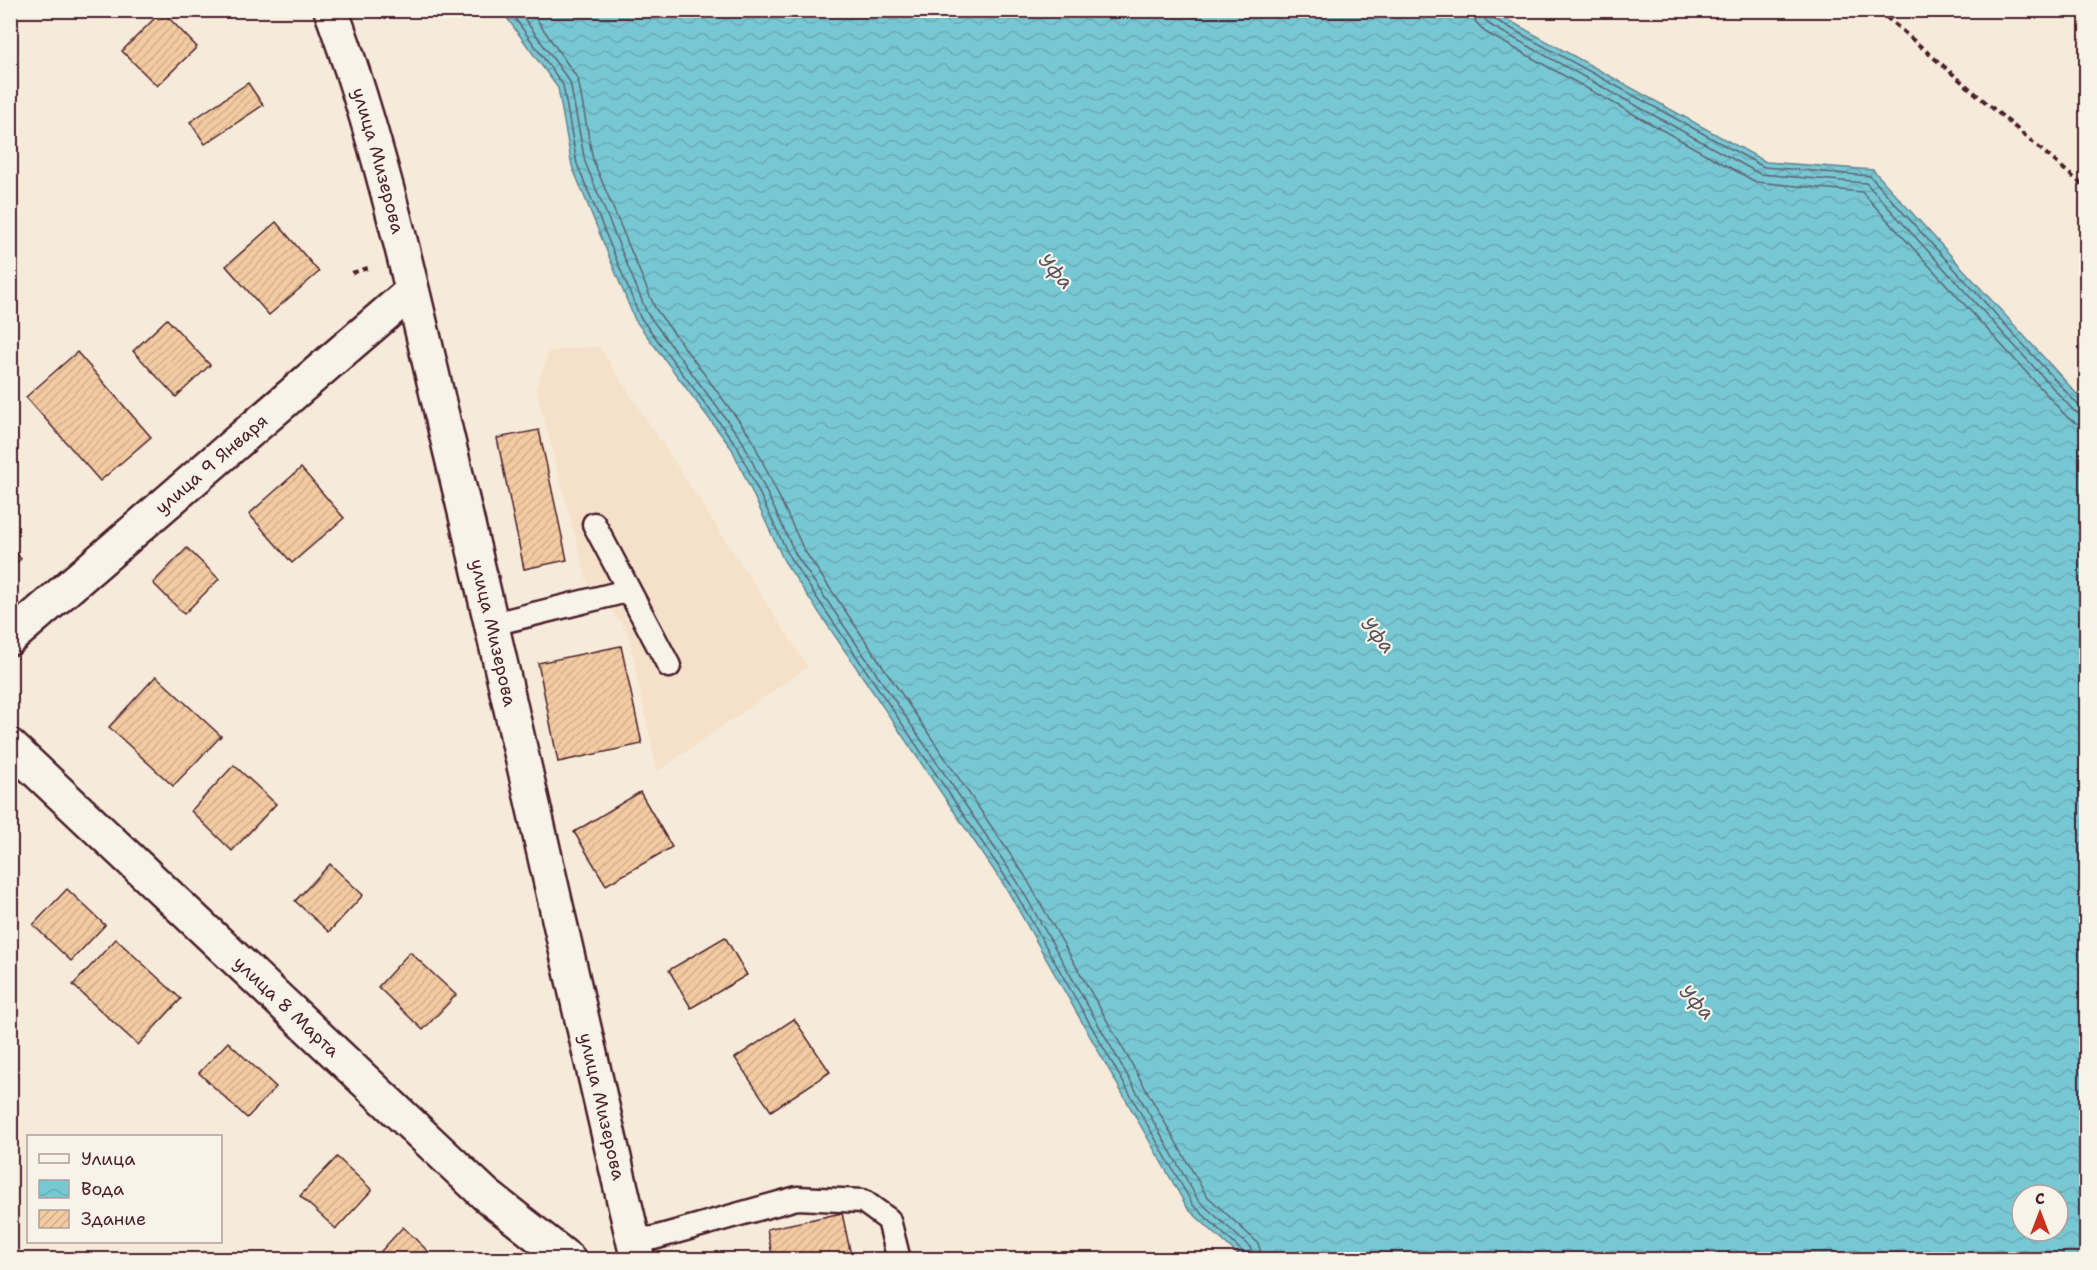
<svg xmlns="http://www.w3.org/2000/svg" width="2097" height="1270" font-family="'Shantell Sans',sans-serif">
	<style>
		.built { fill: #f5e1c9 }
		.water { fill: url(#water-waves); stroke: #668490; stroke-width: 1.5; fill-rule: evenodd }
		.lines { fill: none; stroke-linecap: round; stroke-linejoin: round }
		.shore { stroke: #5c636f; stroke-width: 1.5 }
		.building { fill: url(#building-hatch); stroke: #4a1f2b; stroke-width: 1.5 }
		.lane-casing { stroke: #4a1f2b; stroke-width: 27 }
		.street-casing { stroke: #4a1f2b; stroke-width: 38 }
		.secondary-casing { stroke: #4a1f2b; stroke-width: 38 }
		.path { stroke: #4a1f2b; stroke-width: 4; stroke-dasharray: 6 4.5; stroke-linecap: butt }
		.lane { stroke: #f7f3e8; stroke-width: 22 }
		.street { stroke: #f7f3e8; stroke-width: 33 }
		.secondary { stroke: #f7f3e8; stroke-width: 33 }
		.labels { text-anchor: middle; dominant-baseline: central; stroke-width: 4.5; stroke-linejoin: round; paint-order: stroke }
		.street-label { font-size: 18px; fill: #4a1f2b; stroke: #f7f3e8 }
		.water-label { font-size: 20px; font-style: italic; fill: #58525e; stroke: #f7f3e8 }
	</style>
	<defs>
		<pattern id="water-waves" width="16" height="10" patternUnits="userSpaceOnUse" patternTransform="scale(1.5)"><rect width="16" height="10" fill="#78c8d4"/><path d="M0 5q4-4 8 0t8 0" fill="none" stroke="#69abb6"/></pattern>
		<pattern id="building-hatch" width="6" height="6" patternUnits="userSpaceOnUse" patternTransform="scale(1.5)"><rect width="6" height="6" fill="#f2cba2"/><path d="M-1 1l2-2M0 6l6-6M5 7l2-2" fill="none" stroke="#d1ae8c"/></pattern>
	</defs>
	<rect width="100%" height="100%" fill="#f6ebda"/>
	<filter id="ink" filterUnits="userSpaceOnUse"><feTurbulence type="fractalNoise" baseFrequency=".0167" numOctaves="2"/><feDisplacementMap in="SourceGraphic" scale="12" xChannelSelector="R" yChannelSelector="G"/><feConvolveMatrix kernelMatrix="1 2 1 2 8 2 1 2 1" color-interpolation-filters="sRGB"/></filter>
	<g filter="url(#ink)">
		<path class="built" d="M599,346L808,667L657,772L628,632L587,581L536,389L549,351Z"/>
		<path class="water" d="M502,11H1492L1766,162L1873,170L2086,404V1259H1243L1188,1209L1006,888L784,561L732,449L635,320L572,166L558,88ZM2022,1195H2058V1231H2022Z"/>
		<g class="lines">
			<g class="shore">
				<path d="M509,10L563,85L577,164L640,317L737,446L790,558L1011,885L1193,1205L1244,1253L1246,1260"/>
				<path d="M518,10L570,82L585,162L647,313L743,442L796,555L1017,881L1198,1200L1250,1247L1254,1260"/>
				<path d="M530,10L578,79L593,160L655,308L751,437L804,550L1025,876L1206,1195L1258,1243L1263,1260"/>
				<path d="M1473,10L1476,22L1485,32L1756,182L1862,192L2068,418L2076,423L2086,425"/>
				<path d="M1482,10L1484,18L1490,25L1760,174L1866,183L2074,411L2086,416"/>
				<path d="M1490,10L1494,19L1764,167L1870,176L2079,406L2086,408"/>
			</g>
		</g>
		<g class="building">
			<path d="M162,11L197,47L157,86L122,51Z"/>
			<path d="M248,83L263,105L205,144L190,122Z"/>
			<path d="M276,222L319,272L269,315L226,266Z"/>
			<path d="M167,319L210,365L176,397L133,351Z"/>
			<path d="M77,352L151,437L100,481L26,397Z"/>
			<path d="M539,430L567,560L524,569L497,438Z"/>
			<path d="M301,468L344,518L292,563L249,514Z"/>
			<path d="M10,546L21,559L10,568Z"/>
			<path d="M187,548L219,579L184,614L153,583Z"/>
			<path d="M621,646L642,744L558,762L538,663Z"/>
			<path d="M156,676L221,736L173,786L109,727Z"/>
			<path d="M234,765L276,804L232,851L191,811Z"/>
			<path d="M640,792L672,847L606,885L574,832Z"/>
			<path d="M330,864L363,895L329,932L295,901Z"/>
			<path d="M67,889L105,925L71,961L33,925Z"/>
			<path d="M725,937L747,975L691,1008L669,970Z"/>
			<path d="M116,939L181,999L138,1045L73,985Z"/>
			<path d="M410,952L456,995L423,1030L378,987Z"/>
			<path d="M794,1019L830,1072L771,1111L735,1058Z"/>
			<path d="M228,1042L276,1087L247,1118L199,1073Z"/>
			<path d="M337,1157L372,1190L336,1229L300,1196Z"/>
			<path d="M842,1213L852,1260H773L767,1229Z"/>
			<path d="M403,1227L437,1260H373Z"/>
		</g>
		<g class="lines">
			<g class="lane-casing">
				<g id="lane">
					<path d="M594,524L669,666"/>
					<path d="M493,624L627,591"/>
					<path d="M633,1239L654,1238L797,1198L863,1201L889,1220L899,1260"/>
				</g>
			</g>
			<g class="street-casing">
				<g id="street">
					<path id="s1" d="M10,638L412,291"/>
					<path id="s2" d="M10,746L486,1195L569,1260"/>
				</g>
			</g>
			<g class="secondary-casing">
				<g id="secondary">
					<path id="s3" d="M331,10C382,148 414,298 448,441C514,713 573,987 638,1260"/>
				</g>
			</g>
			<g class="path">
				<path d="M1878,10L2086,188"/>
				<path d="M352,273L371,267"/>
			</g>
			<use href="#lane" class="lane"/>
			<use href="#street" class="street"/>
			<use href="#secondary" class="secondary"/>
		</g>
	</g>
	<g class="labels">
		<g class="street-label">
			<text stroke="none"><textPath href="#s3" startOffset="158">улица Мизерова</textPath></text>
			<text stroke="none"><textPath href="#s1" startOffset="266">улица 9 Января</textPath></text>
			<text stroke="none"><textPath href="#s3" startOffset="644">улица Мизерова</textPath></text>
			<text stroke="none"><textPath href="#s2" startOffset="380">улица 8 Марта</textPath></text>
			<text stroke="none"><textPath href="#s3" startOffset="1130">улица Мизерова</textPath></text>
		</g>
		<g class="water-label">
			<text transform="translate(1056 271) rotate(47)">Уфа</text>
			<text transform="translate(1378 635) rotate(50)">Уфа</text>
			<text transform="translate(1697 1002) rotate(46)">Уфа</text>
		</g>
	</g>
	<rect width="2097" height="1270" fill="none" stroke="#f7f3e8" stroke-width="36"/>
	<rect x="18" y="18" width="2061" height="1234" fill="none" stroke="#4a1f2b" stroke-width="2" filter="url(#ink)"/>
	<rect x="27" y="1135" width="195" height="108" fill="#f7f3e8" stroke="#b29e9c" stroke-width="1.5"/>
	<rect x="39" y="1154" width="30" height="9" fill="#f7f3e8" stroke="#b29e9c" stroke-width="1.5"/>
	<text x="81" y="1165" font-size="18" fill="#4a1f2b">Улица</text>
	<rect x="39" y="1180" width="30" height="18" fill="url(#water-waves)" stroke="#b29e9c" stroke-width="1.5"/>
	<text x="81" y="1195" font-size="18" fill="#4a1f2b">Вода</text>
	<rect x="39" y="1210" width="30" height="18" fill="url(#building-hatch)" stroke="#b29e9c" stroke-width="1.5"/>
	<text x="81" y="1225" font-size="18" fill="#4a1f2b">Здание</text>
	<g transform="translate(2040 1213)"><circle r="28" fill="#f7f3e8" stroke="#b29e9c" stroke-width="1.5"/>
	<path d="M0-4.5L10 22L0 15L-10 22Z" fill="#c8321e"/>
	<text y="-9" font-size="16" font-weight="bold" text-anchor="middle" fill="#4a1f2b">С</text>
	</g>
</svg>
